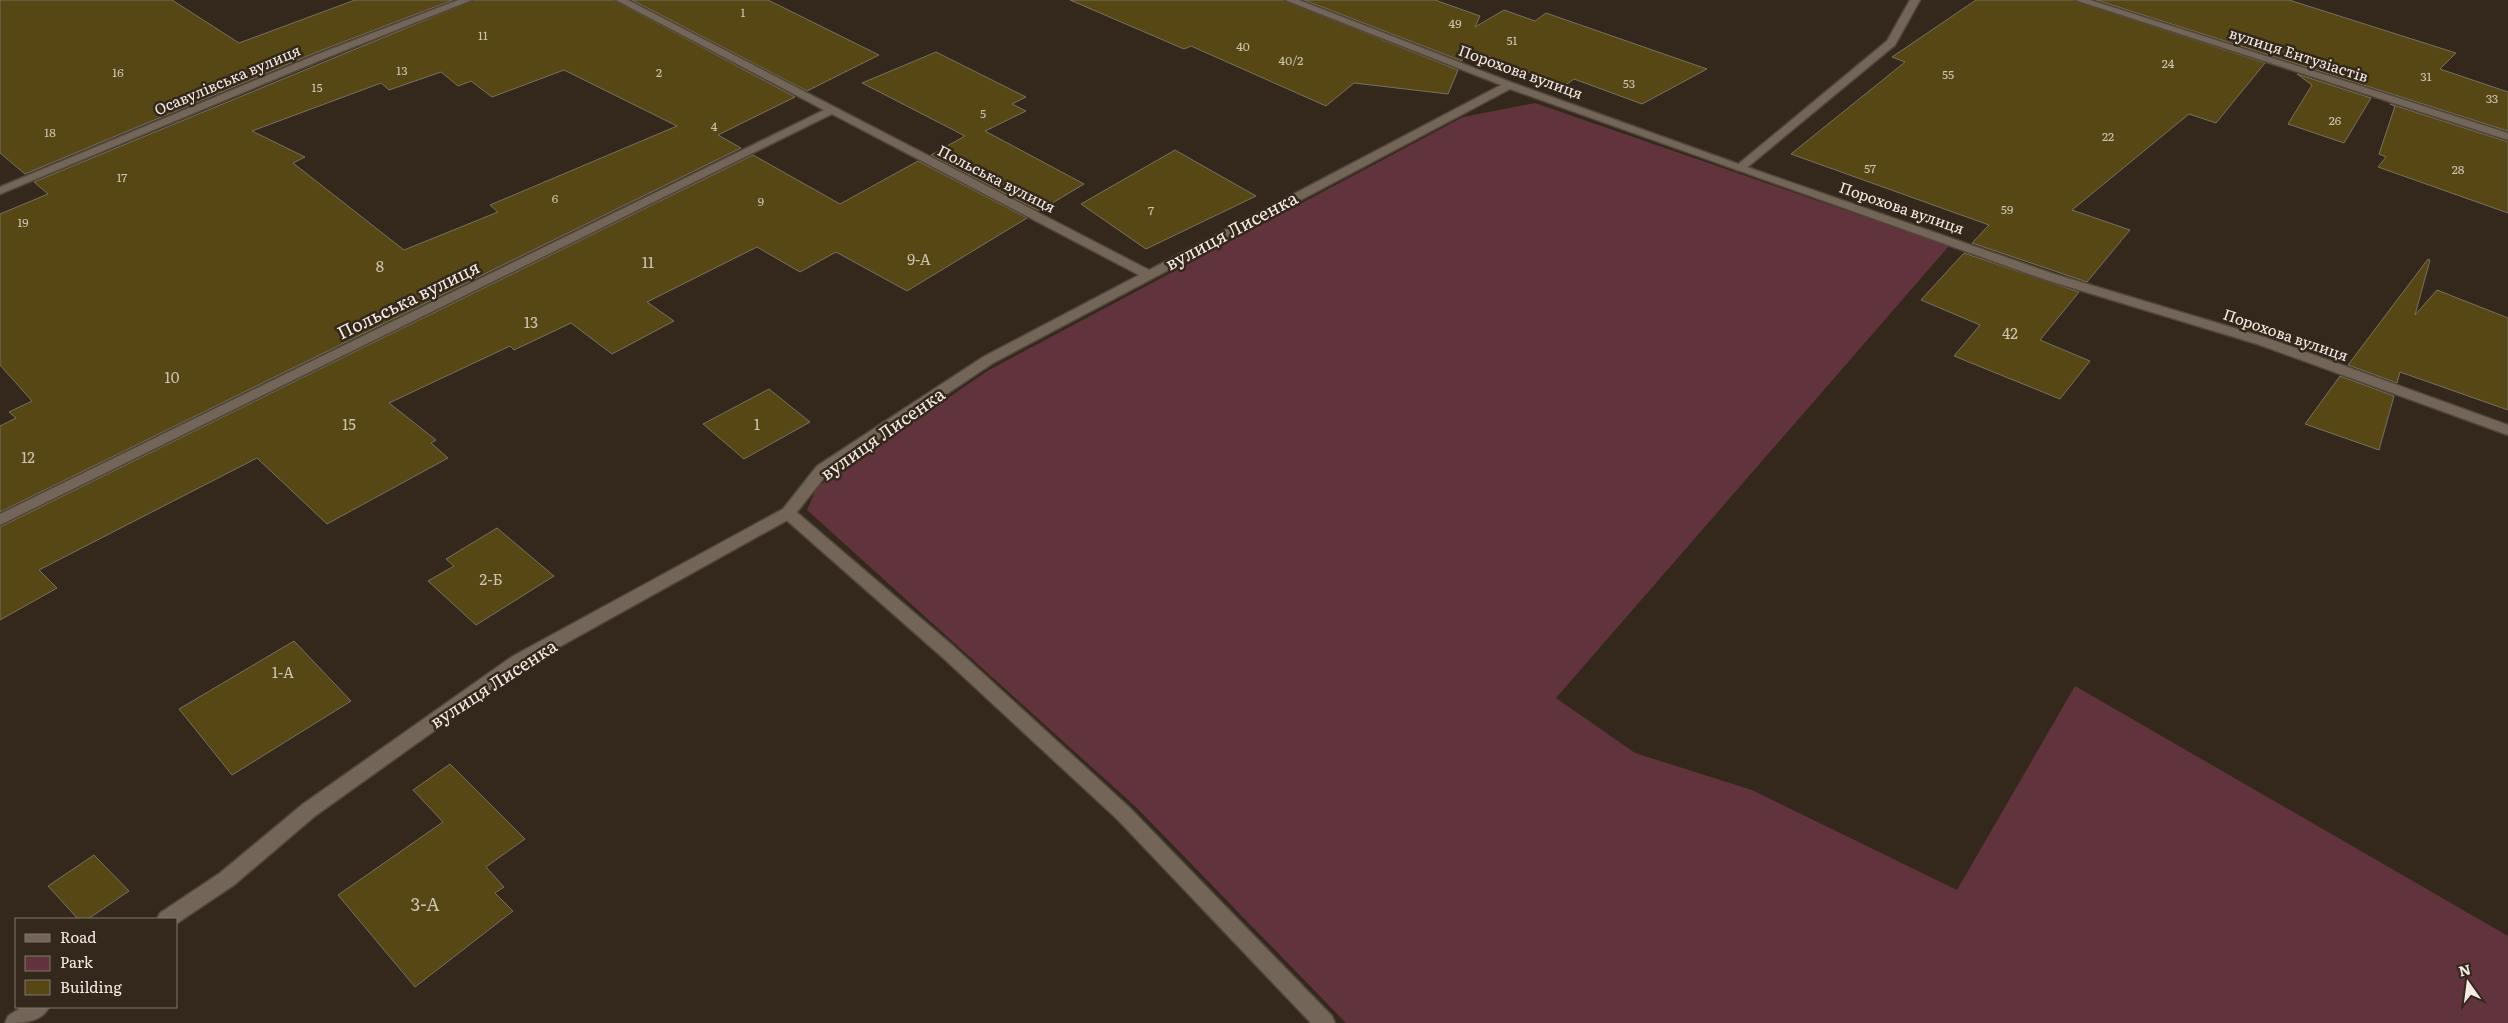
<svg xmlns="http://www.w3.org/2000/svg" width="2508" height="1023" font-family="Literata,serif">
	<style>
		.green { fill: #61333c }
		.building { fill: #564714; stroke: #777160; fill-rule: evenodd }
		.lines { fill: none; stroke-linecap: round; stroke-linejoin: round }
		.lane-casing { stroke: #50463c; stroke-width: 3 }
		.street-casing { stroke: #50463c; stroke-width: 3 }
		.lane { fill: #736558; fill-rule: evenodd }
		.street { fill: #736558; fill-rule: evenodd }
		.labels { text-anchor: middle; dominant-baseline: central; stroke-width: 5; stroke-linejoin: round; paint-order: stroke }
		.far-number-label { font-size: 12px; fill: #ccc3b1 }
		.far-street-label { font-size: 15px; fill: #f4ece5; stroke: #34281c }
		.number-label { font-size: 15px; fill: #ccc3b1 }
		.street-label { font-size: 18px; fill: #f4ece5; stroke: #34281c }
		.near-number-label { font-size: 18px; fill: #ccc3b1 }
	</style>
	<rect width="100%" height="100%" fill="#34281c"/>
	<path class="green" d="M1535,103L1949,246L1556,698L1635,753L1752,790L1957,890L2075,686L2508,936V1023H1346L1137,808L807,510L817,487L989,370L1463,117Z"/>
	<g class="building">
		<path d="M0,0H172L239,43L355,0H453L317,52L25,174L0,153Z"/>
		<path d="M474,0H614L795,97L718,135L741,148L0,512V426L16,418L9,412L32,401L0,365V214L48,194L34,182ZM564,70L677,126L490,205L498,212L404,250L293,163L305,157L252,131L381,83L389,90L441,72L458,86L471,81L492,97Z"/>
		<path d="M632,0H768L879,55L807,91Z"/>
		<path d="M1070,0H1283L1458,70L1448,94L1354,83L1326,106L1191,46L1184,49Z"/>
		<path d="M1304,0H1435L1480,16L1475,27L1504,10L1535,21L1546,13L1707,69L1642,104L1574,79L1564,86L1467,48L1462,61Z"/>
		<path d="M1976,0H2073L2265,63L2216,123L2189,114L2072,210L2130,230L2087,282L1972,243L1989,225L1791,154L1905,62L1892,57Z"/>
		<path d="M2096,0H2289L2456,53L2440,69L2508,92V131Z"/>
		<path d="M936,52L1026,97L1012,104L1026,111L985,131L1084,184L1039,211L931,155L965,136L862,83Z"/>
		<path d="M2297,74L2371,98L2344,143L2288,124L2312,85Z"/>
		<path d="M2390,104L2508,142V213L2378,167L2386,157L2379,154L2395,106Z"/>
		<path d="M1175,150L1256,196L1146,249L1081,204Z"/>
		<path d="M753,155L840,204L918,161L1027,218L907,291L836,252L800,272L757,247L647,302L674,321L612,354L571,323L514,350L510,346L389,403L436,440L431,443L448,458L327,524L257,458L39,570L57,588L0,620V527Z"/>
		<path d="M1964,253L2079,292L2040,340L2090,361L2060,399L1954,356L1980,325L1921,300Z"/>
		<path d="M2428,259L2430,260L2415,315L2437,290L2508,318V410L2400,372L2397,383L2348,365Z"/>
		<path d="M2340,376L2394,396L2379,450L2305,424Z"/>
		<path d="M769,389L810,422L744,459L703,424Z"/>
		<path d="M497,528L554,576L476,625L428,581L454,566L446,559Z"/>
		<path d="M294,641L351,701L232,775L179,709Z"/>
		<path d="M450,764L525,839L486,867L504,887L495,893L513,911L415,987L338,895L443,822L413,790Z"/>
		<path d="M94,855L129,891L88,919H78L48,886Z"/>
	</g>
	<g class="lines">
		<g class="lane-casing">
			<g id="lane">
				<path d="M1910,0H1920L1895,45L1744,170H1736V166L1887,41Z"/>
				<path d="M788,508L793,509L953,646L1129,807L1332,1016L1335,1023H1311L1117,819L941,656L783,517L780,513L783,509Z"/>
			</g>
		</g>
		<g class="street-casing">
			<g id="street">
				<path d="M458,0H472L326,58L0,194V187L318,54Z"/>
				<path d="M616,0H628L1149,270L1501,85L1285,0H1299L1513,83L1744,166L2054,274L2267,338L2508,425V435L2257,344L2046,280L1510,89L993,363L827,474L793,517L525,666L315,816L234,885L176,924V919H157L160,913L220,873L303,804L513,656L783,509L817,466L983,357L1139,275L832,114L0,525V514L824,110Z"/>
				<path d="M2075,0H2090L2508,133V140Z"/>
				<path d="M22,1007H49C41,1023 22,1023 5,1023L8,1016Z"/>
			</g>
		</g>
		<use href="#lane" class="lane"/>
		<use href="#street" class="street"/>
	</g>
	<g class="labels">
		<g class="far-number-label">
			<text x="743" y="12">1</text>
			<text x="1455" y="23">49</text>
			<text x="483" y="35">11</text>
			<text x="1512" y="40">51</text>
			<text x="1243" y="46">40</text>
			<text x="1291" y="60">40/2</text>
			<text x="2168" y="63">24</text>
			<text x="402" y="70">13</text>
			<text x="118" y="72">16</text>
			<text x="659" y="72">2</text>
			<text x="1948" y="74">55</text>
			<text x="2426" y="76">31</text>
			<text x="1629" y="83">53</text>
			<text x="317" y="87">15</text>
			<text x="2492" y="98">33</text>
			<text x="983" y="113">5</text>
			<text x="2335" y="120">26</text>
			<text x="714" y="126">4</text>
			<text x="50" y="132">18</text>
			<text x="2108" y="136">22</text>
			<text x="1870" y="168">57</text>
			<text x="2458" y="169">28</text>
			<text x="122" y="177">17</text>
			<text x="555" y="198">6</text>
			<text x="761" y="201">9</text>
			<text x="2007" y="209">59</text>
			<text x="1151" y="210">7</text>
			<text x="23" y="222">19</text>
		</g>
		<g class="far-street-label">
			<text transform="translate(2299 54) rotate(18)">вулиця Ентузіастів</text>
			<text transform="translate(1521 71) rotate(20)">Порохова вулиця</text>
			<text transform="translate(227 79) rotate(-23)">Осавулівська вулиця</text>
			<text transform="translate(997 178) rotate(27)">Польська вулиця</text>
			<text transform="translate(1902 207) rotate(19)">Порохова вулиця</text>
			<text transform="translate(2286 334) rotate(19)">Порохова вулиця</text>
		</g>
		<g class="number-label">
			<text x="919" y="258">9-А</text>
			<text x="648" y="261">11</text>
			<text x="380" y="265">8</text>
			<text x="531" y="321">13</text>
			<text x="2010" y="332">42</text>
			<text x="172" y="376">10</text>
			<text x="349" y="423">15</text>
			<text x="757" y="423">1</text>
			<text x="28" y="456">12</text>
			<text x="491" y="578">2-Б</text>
			<text x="283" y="671">1-А</text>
		</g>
		<g class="street-label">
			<text transform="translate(1231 230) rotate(-28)">вулиця Лисенка</text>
			<text transform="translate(408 299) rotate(-26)">Польська вулиця</text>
			<text transform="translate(882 433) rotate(-35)">вулиця Лисенка</text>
			<text transform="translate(493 683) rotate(-33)">вулиця Лисенка</text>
		</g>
		<g class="near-number-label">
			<text x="425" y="903">3-А</text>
		</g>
	</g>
	<rect x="15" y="918" width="162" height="90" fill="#34281c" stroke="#81766c"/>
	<rect x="25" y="934" width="25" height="8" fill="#736558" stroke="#81766c"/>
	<text x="60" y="943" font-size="15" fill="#f4ece5">Road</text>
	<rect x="25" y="956" width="25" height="15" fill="#61333c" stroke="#81766c"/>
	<text x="60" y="968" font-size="15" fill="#f4ece5">Park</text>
	<rect x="25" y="980" width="25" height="15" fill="#564714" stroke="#81766c"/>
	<text x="60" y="993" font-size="15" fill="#f4ece5">Building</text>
	<g transform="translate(2468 983) rotate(346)" stroke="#34281c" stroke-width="4" paint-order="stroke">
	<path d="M0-4L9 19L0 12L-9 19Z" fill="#f4ece5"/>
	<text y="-8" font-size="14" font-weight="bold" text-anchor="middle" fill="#f4ece5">N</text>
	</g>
</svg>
